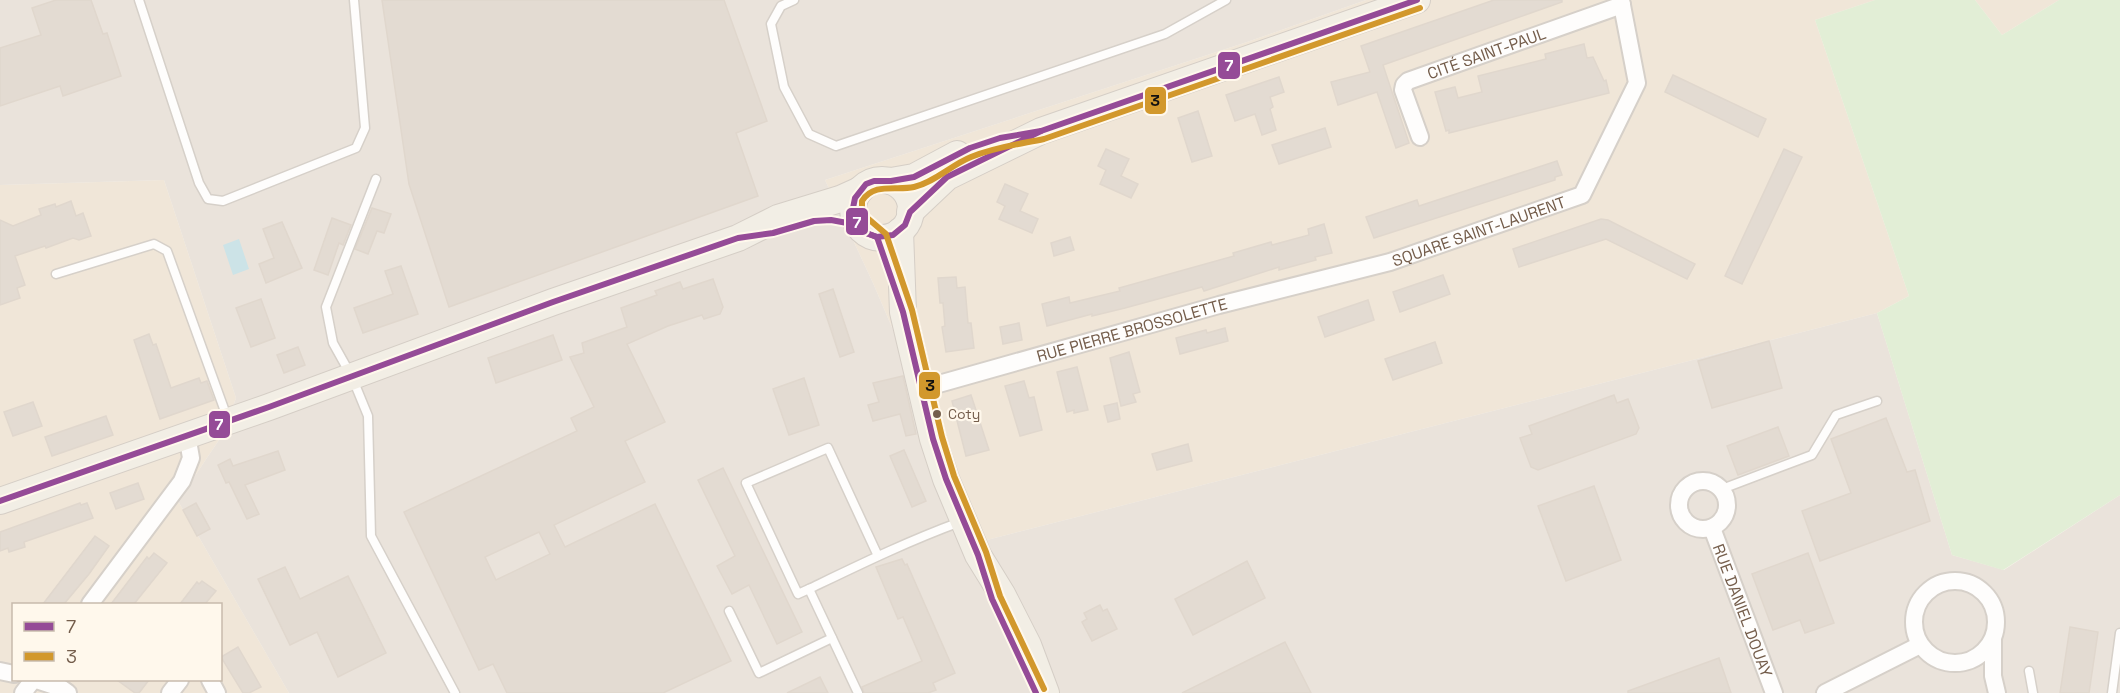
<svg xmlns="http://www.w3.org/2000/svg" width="2120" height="693" font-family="'Space Grotesk',sans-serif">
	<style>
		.residential { fill: #f0e6d8; fill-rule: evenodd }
		.industrial { fill: #eae3db }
		.green { fill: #e2eed6 }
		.water { fill: #cce3e7 }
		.building { fill: #e3dbd2; stroke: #e0d7cd; stroke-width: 1.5; fill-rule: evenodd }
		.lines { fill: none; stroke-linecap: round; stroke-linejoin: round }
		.service-casing { stroke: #d6d0c9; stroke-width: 11 }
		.minor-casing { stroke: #d6d0c9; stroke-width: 20 }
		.primary-casing { stroke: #d5cec6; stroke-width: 28 }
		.service { stroke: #fefdfc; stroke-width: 8 }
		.minor { stroke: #fefdfc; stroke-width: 16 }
		.primary { stroke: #f2eee5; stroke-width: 26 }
		.bus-1-casing { stroke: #fff8ec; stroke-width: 10 }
		.bus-2-casing { stroke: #fff8ec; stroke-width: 10 }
		.bus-1 { stroke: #954b97; stroke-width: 6 }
		.bus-2 { stroke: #d2982c; stroke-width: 6 }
		.bus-dot { fill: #745d4b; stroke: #fff8ec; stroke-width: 2 }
		.labels { text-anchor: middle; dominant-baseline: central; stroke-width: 4.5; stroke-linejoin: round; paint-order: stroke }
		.bus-label { font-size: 14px; fill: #745d4b; stroke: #fff8ec; text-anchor: start }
		.street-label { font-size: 16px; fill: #745d4b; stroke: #fff8ec }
		.line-badge { stroke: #fff8ec; stroke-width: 2 }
		.badge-label { font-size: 16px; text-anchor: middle; font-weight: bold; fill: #fff }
		.pale-badge-label { font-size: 16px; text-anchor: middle; font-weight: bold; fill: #111 }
	</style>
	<rect width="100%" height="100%" fill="#f7f3eb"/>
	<g class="residential">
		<path d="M1366,0H1875L1815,20L1909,296L1877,313L983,541L873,283L825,180L1247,42Z"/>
		<path d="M1975,0H2059L2002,35Z"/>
		<path d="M164,180L236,398L223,434L178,501L289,693H0V185ZM14,604H220V680H14Z"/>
	</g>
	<path class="industrial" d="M0,0H1366L1247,42L825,180L873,283L983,541L1877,313L1952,555L2004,570L2120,495V693H289L178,501L223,434L236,398L164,180L0,185Z"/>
	<path class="green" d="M1875,0H1975L2002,35L2059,0H2120V495L2003,570L1952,555L1877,313L1909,296L1815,20Z"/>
	<path class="water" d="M239,239L249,269L233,275L223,245Z"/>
	<g class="building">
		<path d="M56,0H91L103,34L107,33L121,76L63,96L60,86L0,106V48L41,35L32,8Z"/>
		<path d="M382,0H724L767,121L736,133L758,196L449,307L409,184Z"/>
		<path d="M1494,0H1562V2L1383,65L1409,143L1396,148L1377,92L1338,105L1331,82L1370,72L1361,46Z"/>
		<path d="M1584,44L1587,58L1593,57L1604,81L1606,80L1609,93L1449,133V130L1446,131L1435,92L1455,87L1458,98L1482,92L1478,76L1546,59L1545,54Z"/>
		<path d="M1673,75L1766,119L1758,137L1665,92Z"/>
		<path d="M1279,77L1284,92L1270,97L1273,107L1270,109L1276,130L1262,135L1255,114L1235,121L1226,95Z"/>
		<path d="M1198,111L1212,156L1192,162L1178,118Z"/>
		<path d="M1325,128L1331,147L1279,164L1272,145Z"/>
		<path d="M1106,149L1129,159L1121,176L1138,184L1131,198L1100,184L1106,170L1098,166Z"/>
		<path d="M1784,149L1802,157L1742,284L1725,276Z"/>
		<path d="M1557,161L1562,175L1555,177V180L1374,238L1366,217L1417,200L1419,206Z"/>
		<path d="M1005,184L1028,194L1020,211L1038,219L1032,233L999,219L1005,206L997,202Z"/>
		<path d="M71,201L76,216L83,213L91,236L79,240L73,238L46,248L45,246L15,256L25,285L17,288L20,298L0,305V220L13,226L41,215L39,209L55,204L56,207Z"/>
		<path d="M372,208L391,214L384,233L377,231L368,254L355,249Z"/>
		<path d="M332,218L351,225L343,245L339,243L328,275L314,270Z"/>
		<path d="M1601,219L1608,220L1695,264L1687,279L1606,239L1519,267L1513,249Z"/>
		<path d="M282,222L302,268L266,283L259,264L274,258L263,229Z"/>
		<path d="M1324,224L1332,253L1315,257L1316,260L1279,270V267L1204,291L1202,287L1125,308L1092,316V314L1047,326L1042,304L1069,297L1070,303L1120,291L1119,288L1234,256L1233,253L1271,242L1272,245L1309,235L1308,229Z"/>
		<path d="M1070,237L1074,250L1054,256L1051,243Z"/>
		<path d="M401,266L418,314L363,333L354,308L393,294L385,271Z"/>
		<path d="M1443,275L1450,294L1400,312L1393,292Z"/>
		<path d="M956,277L957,288L965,287L968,323H971L974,348L946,352L942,327L945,326L943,303H940L938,278Z"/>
		<path d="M713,279L723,307L720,314L704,319L702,315L668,326L627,344L665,422L625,441L645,482L554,525L565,547L655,504L731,661L663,693H507L493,664L479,670L404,512L577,431L571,418L594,407L570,357L584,353L582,343L627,327L621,308L657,295L655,291L680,282L683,289ZM539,532L550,554L496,580L485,557Z"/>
		<path d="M833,289L854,352L840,357L819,294Z"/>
		<path d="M261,299L275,338L251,347L236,308Z"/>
		<path d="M1368,300L1374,320L1325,337L1318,317Z"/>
		<path d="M1019,323L1022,340L1003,344L1000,327Z"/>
		<path d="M1225,328L1228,341L1180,354L1176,338L1206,330L1207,333Z"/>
		<path d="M149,334L153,345L156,344L171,388L199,378L201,383L207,381L214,400L160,419L134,340Z"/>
		<path d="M553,335L562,360L496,383L488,358Z"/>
		<path d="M1769,341L1782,388L1712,408L1698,361Z"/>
		<path d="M1435,342L1442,363L1393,380L1385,359Z"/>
		<path d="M298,347L305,365L284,373L277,355Z"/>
		<path d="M1129,352L1140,392L1133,394L1136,402L1121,406L1110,358Z"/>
		<path d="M1077,367L1088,410L1074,413V410L1067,412L1057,372Z"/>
		<path d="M903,376L916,434L906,436L900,414L873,421L868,405L879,402L873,383Z"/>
		<path d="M804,378L819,425L789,435L773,389Z"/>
		<path d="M1024,381L1029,398L1034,397L1042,430L1020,436L1005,386Z"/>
		<path d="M971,395L989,450L966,456L952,401Z"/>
		<path d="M1614,395L1617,403L1628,399L1639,428L1636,434L1538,470L1531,467L1520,438L1532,434L1529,426Z"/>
		<path d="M33,402L42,426L13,436L4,412Z"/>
		<path d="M1117,403L1120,419L1108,422L1104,406Z"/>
		<path d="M106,416L113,435L52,456L45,437Z"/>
		<path d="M1886,418L1907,472L1915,470L1930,521L1820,561L1802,511L1851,493L1831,439Z"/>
		<path d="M1778,427L1789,456L1738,475L1727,446Z"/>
		<path d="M1188,444L1192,461L1157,470L1152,454Z"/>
		<path d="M904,450L926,501L912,507L890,456Z"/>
		<path d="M278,451L285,470L245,485L259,514L247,519L229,482L226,483L218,465L230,459L233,466Z"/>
		<path d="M723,468L802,632L777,644L749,585L732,594L717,566L735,556L698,480Z"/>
		<path d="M138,483L144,499L116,509L110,493Z"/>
		<path d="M1594,486L1621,560L1566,581L1538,506Z"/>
		<path d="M80,503L81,505L87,503L93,518L24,542L25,547L9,552L8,548L0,551V532Z"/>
		<path d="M196,503L210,529L197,536L183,510Z"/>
		<path d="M95,536L109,546L89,574L64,604H43Z"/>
		<path d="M154,553L167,563L134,604H111L147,557L149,559Z"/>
		<path d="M1808,553L1834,623L1805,633L1800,620L1773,630L1752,574Z"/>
		<path d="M902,559L905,565L907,564L955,673L933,683L936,690L928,693H864L862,687L922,661L903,617L898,619L876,567Z"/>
		<path d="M1247,561L1265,598L1193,635L1175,599Z"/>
		<path d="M285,567L300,599L348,576L386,653L338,677L317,632L290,645L258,579Z"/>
		<path d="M202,581L216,591L205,604H180L197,582L199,584Z"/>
		<path d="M1100,605L1103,611L1107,609L1117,629L1092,641L1082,622L1087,619L1084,613Z"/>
		<path d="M2070,627L2098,632L2089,693H2060Z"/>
		<path d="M1285,642L1311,693H1182Z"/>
		<path d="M238,647L261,687L249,693H243L221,657Z"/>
		<path d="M1719,658L1731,693H1628V691Z"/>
		<path d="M820,677L828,693H787Z"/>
		<path d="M117,680H149L139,693H135Z"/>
	</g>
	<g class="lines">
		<g class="service-casing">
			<g id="service">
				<path d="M139,0L199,183L208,199L223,201L356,148L365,128L354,0"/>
				<path d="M794,0L781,6L771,24L784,87L809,134L836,146L1165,34L1226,0"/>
				<path d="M376,179L326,307L333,343L352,377L368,416L371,536L455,693"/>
				<path d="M56,274L154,244L167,251L227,417"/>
				<path d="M1722,489L1812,455L1836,415L1877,401"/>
				<path d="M878,556L828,448L746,483L798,594L809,589C859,565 908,541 960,522"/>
				<path d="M809,589L858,693"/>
				<path d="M729,611L759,673L832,638"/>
				<path d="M2029,671L2033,693"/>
				<path d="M2112,693L2120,633"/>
			</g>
		</g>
		<g class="minor-casing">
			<g id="minor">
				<path id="s1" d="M1420,137L1403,90L1404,85L1408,81L1622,5"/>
				<path id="s2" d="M921,389L1219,305L1390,262L1582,195L1637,83L1621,0"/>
				<circle cx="1703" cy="505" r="24"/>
				<path id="s3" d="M1712,528L1774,693"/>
				<circle cx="1955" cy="622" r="41"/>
				<path d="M90,604L182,481L191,458L187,435"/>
				<path d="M1993,639V676L1997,693"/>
				<path d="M0,671L14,674"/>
				<path d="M36,680L61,688L68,693"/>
				<path d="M210,680L217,693"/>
				<path d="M23,693L33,680"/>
				<path d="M170,693L180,680"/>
				<path d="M1825,693L1920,645"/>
			</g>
		</g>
		<g class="primary-casing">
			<g id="primary">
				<circle cx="882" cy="209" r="29"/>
				<path d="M891,181L914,177L957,154"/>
				<path d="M910,212L947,177L1041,131L1417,0"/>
				<path d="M900,231L903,312L933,439L946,479L978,555L1002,594L1028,645L1046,693"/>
				<path d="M0,501L269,407L553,302L738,238L778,218L840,199L860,190"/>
			</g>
		</g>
		<use href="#service" class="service"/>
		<use href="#minor" class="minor"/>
		<use href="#primary" class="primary"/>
		<g class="bus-1-casing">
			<g id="bus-1">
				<path d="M1041,131L947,177L910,212L905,225L893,235L877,237L866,233L858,225L853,208L855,198L866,184L874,181H891L914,177L970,148L1000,138Z"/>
				<path d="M1041,131L1417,0"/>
				<path d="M877,237L903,312L933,439L946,479L978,555L992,599L1036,693"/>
				<path d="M0,501L269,407L553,302L738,238L773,233L814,221L831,220L858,225L866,233L877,237"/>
			</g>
		</g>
		<g class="bus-2-casing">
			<path id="bus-2" d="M1044,689L1000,596L986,552L954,476L942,437L912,310L886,234L865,216L862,211V201C874,182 896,191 914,187C935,182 951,165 971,157C995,147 1020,144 1044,139L1420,8"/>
		</g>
		<use href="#bus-1" class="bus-1"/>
		<use href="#bus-2" class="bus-2"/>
	</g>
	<circle class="bus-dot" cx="937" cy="414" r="5"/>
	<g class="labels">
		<g class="bus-label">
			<text x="948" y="414">Coty</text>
		</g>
		<g class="street-label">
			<text stroke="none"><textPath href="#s1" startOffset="144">CITÉ SAINT-PAUL</textPath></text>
			<text stroke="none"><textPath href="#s2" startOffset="580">SQUARE SAINT-LAURENT</textPath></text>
			<text stroke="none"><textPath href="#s2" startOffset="219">RUE PIERRE BROSSOLETTE</textPath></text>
			<text stroke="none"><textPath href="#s3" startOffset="88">RUE DANIEL DOUAY</textPath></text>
		</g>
	</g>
	<g class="line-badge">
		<rect x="1217" y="51" width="24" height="29" rx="6" fill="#954b97"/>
		<rect x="1144" y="86" width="23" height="29" rx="6" fill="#d2982c"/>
		<rect x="845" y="207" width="24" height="29" rx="6" fill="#954b97"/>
		<rect x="918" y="371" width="23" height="29" rx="6" fill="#d2982c"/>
		<rect x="208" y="410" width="23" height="29" rx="6" fill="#954b97"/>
	</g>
	<g class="badge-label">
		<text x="1229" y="71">7</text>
		<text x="857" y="228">7</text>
		<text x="219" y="430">7</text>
	</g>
	<g class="pale-badge-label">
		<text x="1155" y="106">3</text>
		<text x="930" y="391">3</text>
	</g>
	<rect x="12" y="603" width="210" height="78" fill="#fff8ec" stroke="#c7baac" stroke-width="1.5"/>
	<rect x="24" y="622" width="30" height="9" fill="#954b97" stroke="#c7baac" stroke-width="1.5"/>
	<text x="66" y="633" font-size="18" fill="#745d4b">7</text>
	<rect x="24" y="652" width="30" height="9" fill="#d2982c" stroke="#c7baac" stroke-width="1.5"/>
	<text x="66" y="663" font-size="18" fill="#745d4b">3</text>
</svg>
